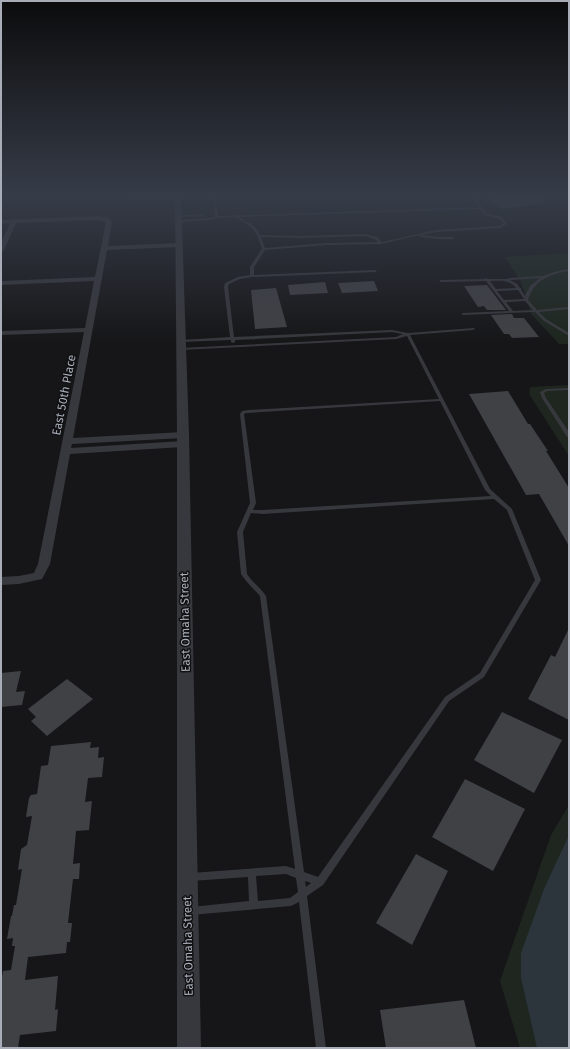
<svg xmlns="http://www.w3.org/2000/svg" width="570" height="1049" font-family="'Fira Sans',sans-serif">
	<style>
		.green { fill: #1e261f }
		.water { fill: #2c353c }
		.building { fill: #404145 }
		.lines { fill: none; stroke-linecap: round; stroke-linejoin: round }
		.service { fill: #37383d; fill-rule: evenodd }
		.minor { fill: #37383d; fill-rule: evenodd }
		.tertiary { fill: #37383d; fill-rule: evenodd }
		.labels { text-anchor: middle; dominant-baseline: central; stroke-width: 3; stroke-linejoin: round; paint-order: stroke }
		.street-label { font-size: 12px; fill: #a8adb8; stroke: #111113 }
	</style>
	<rect width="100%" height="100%" fill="#161618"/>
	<g class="green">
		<path d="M569,253V344H559L532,315L521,282L505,257Z"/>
		<path d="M569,385V456L529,394L530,387Z"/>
		<path d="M569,805V1048H520L500,981L551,835Z"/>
	</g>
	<path class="water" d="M569,835V1048H537L521,978V953L544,889Z"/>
	<g class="building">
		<path d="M515,196H543L544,203L502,209L486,199Z"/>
		<path d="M374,281L378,291L342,293L338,283Z"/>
		<path d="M325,282L328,293L290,295L288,285Z"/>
		<path d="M487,285L506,310H487L484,306L478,307L464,286Z"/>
		<path d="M276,288L287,327L255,329L251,290Z"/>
		<path d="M512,314L514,318H524L539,337L512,338L509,334H504L491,315Z"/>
		<path d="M508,391L528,424H530L548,451H546L569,488V546L539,494L526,495L469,394Z"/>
		<path d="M569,628V720L528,699L551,655L555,657Z"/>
		<path d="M21,671L16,692L25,691L22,705L1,707V673Z"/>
		<path d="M67,679L93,699L47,736L31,721L36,717L28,709Z"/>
		<path d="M502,712L562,740L534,793L474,760Z"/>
		<path d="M91,742L90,748L99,747L98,758L104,757L102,777L88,778L85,802L92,801L89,830L76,831L73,864L80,863L79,879H73L68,923H72L70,942H67L66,953L28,957L25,980L58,976L55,1010L58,1009L56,1031L20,1035L18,1048H1V982L3,971L11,970L15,946H12L13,938L7,939L11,916H12L14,905H16L22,869L18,870L21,849L27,845L32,816L26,817L29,798L31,795L37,794L41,766L48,765L51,746Z"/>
		<path d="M465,779L525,809L493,871L432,837Z"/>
		<path d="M416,854L448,871L412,945L376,923Z"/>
		<path d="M464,1000L476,1048H386L380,1010Z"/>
	</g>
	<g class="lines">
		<g class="service">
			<path d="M127,196H129V198L178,197L179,198L178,199L128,200L127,199Z"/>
			<path d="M214,196H216L218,216L479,207L470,196H473L487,213L502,217L507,224L500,228L436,232L421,235L439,237H454V239H439L421,237H420V235L381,244L327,245L265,250L254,267V275L375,270L377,271L375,272L252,277L240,279L229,284L228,287L234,337L392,330L408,333L474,328L475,329L473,330L410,335L490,489L512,509L541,580L484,677L449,701L323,885L307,896L326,1048H316L299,902L291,906L191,915L188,914L187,911L188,908L191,907L249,901L248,877L191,881L188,880L187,877L188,874L191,873L286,866L295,869L260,596L246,581L241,574L237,532L250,503L240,414L242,411L249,410L439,399L407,336L396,339L180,350V348H181L396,337L403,334L392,332L235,340V342L233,343L231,342V340L180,342V340H181L230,337L224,287L225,283L238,277L250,275V267L262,249L257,235L251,227L236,217L217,218L210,220L178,222L177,221L178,220L210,218L215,217ZM480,209L485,215L500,219L504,224L499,226L436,230L382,242L377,237L365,234L301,236L260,235C253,222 250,225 239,217ZM365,236L375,239L378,242L327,243L265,248L261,237L301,238ZM440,401L485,490L491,496L263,510H253L256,503L244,414L246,413ZM494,499L507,510L535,580L480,673L445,697L318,877L304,872L266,596C261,588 252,582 247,574L243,532L251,513L263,514ZM286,874L296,878L298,892L290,898L258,901L256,876ZM305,881L311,883L306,887Z"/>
			<path d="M204,214V216H203L178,217L177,216L178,215Z"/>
			<path d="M569,269V271C550,274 534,280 528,300L537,310L569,307V309L539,312L546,319L569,333V336L544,321L535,312L462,315V313H463L509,311L486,281L441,282L439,281L441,280L484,279L486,278L488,279H507L509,278L543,276L554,272ZM540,278L530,286L525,296L521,290V288H520L517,284L510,280ZM490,281C500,281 509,279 516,288L496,289ZM518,290L524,299L504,300L497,291ZM525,301L533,310L513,311L506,302Z"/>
			<path d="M569,388V390L547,391L544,393L546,398L569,432V437H567L542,398L540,392L546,389Z"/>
		</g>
		<path class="minor" d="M98,216L109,218L112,222L108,246L179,243L182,245L179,247L107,250L73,438L183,432L188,435L183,438L72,444L71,448L183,441L188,444L183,447L70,454L50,564L42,579L19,584L1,585V577L19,576L34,573L38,564L84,332L1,335V331L85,328L94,281L1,285V281L95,277L106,222L98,220L16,223L4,250L1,252V243L10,223L1,224V220Z"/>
		<path class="tertiary" d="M175,196H181L189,435L201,1048H177V435Z"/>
	</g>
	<linearGradient id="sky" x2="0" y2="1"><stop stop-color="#0c0c0d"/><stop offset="0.57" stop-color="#363c48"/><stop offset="1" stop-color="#363c48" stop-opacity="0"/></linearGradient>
	<rect width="570" height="343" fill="url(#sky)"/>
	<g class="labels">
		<g class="street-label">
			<text transform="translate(64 395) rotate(-79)">East 50th Place</text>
			<text transform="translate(185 622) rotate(-91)">East Omaha Street</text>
			<text transform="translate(188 946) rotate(-91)">East Omaha Street</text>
		</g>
	</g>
	<rect width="570" height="1049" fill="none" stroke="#a8adb8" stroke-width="4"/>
</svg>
